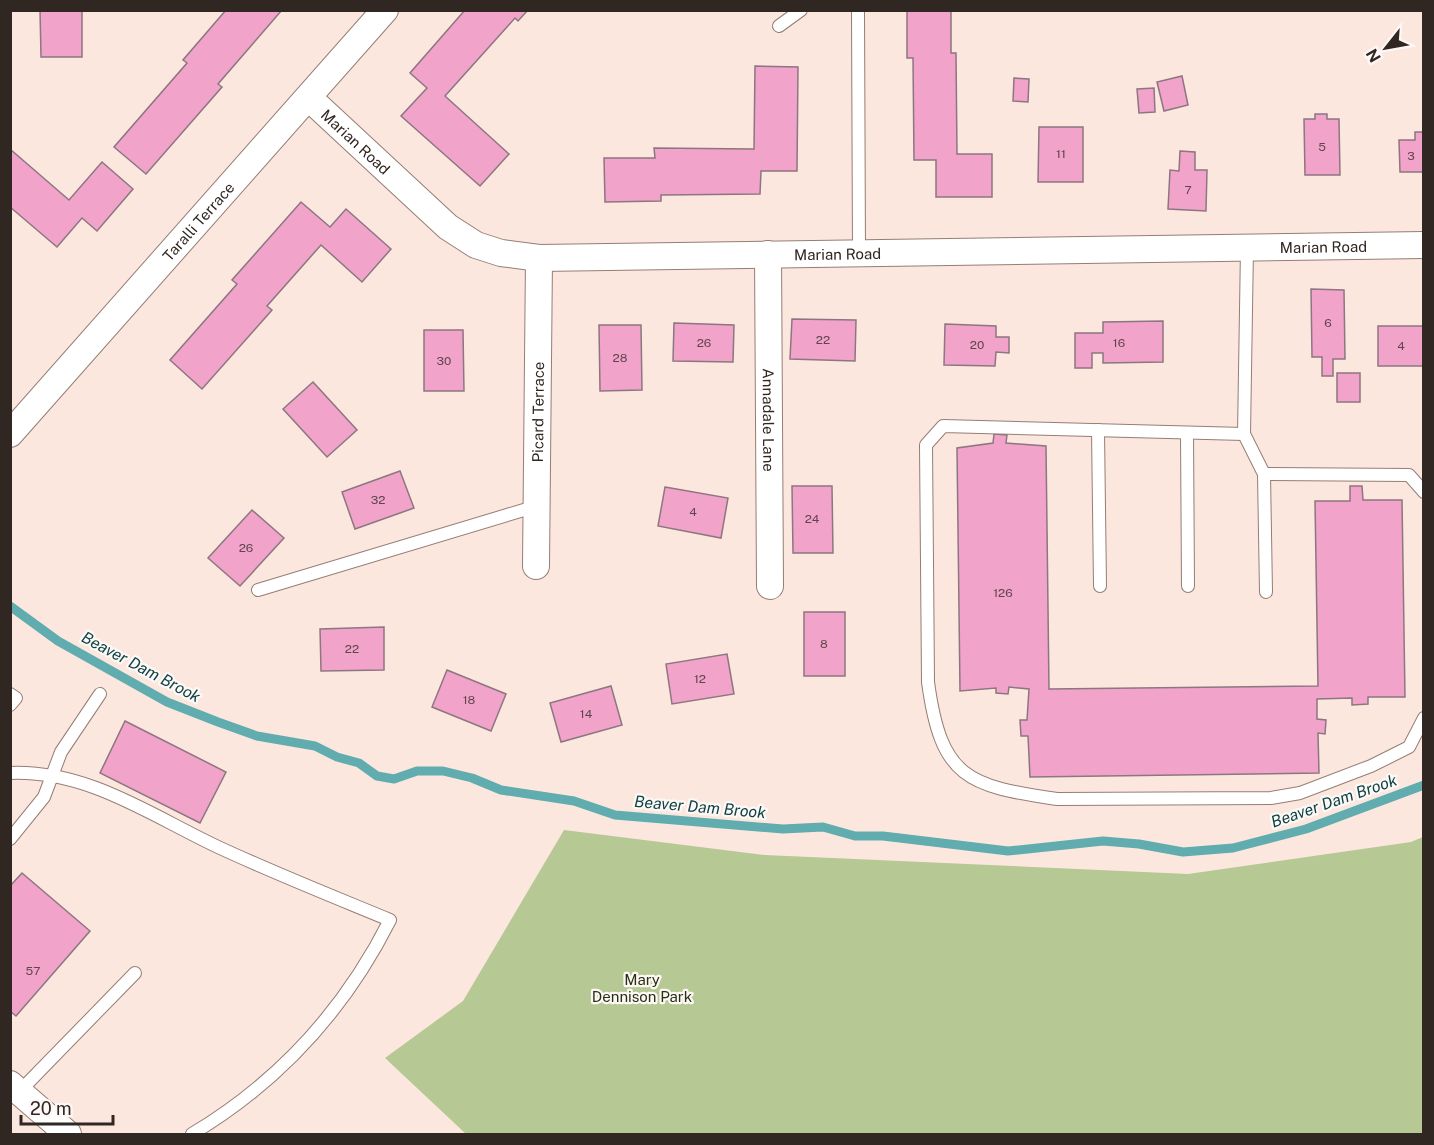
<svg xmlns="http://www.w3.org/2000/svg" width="1434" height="1145" font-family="'Public Sans',sans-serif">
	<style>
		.green { fill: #b6c893 }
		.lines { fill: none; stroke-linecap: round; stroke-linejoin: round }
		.stream { stroke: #60acae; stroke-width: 9 }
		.building { fill: #f1a3ca; stroke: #8c7680; stroke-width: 1.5 }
		.lane-casing { stroke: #947e74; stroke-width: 14 }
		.street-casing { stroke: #947e74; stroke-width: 28 }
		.lane { stroke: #fff; stroke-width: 12 }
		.street { stroke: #fff; stroke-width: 26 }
		.labels { text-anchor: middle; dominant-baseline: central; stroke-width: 4.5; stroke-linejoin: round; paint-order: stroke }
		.number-label { font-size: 12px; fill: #60454c }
		.street-label { font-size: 15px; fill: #302622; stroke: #fdf8f6 }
		.park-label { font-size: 15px; fill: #283111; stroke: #fdf8f6 }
		.water-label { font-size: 16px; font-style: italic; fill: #0d4345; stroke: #fdf8f6 }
	</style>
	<rect width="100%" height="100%" fill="#fce7df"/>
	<path class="green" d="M564,830L765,855L1188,874L1411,842L1423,837V1134H466L385,1058L463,1001Z"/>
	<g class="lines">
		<path class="stream" d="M10,606L58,641L167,702L218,722L257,736L315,746L337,757L359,763L377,776L394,779L417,771H443L472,778L501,790L574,801L615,815L783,829L823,827L855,836H883L1008,851L1103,841L1139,844L1183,852L1233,848L1306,829L1424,785"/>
	</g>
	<g class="building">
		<path d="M40,10H82V57H41Z"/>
		<path d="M226,10H282L218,84L222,87L146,174L114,147L187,63L183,60Z"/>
		<path d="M465,10H528L518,21L515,18L445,96L509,154L480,186L401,116L427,88L410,73Z"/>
		<path d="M907,10H951V53H956L957,154H992V197H936V160H914L913,58H907Z"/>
		<path d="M755,66L798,67L797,171H761L760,194L661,195V201L605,202L604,158H655L654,148L754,149Z"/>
		<path d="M1182,76L1188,105L1164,111L1157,82Z"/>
		<path d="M1014,78L1029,79L1028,102L1013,101Z"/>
		<path d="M1154,88L1155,112L1139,113L1137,89Z"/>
		<path d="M1315,114H1327V119H1339L1340,175H1305L1304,119H1315Z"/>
		<path d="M1039,127H1083V182H1038Z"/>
		<path d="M1415,132H1424V172H1400L1399,140H1415Z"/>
		<path d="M10,149L69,200L102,162L133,189L97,231L82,218L57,247L10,207Z"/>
		<path d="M1180,151L1195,152V170H1207L1206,211L1168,209L1170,170L1179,171Z"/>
		<path d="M301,202L330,227L346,209L391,249L362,282L321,245L267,306L272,310L202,389L170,360L237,284L232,280Z"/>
		<path d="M1311,289L1344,290L1345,359H1333V376H1322V357H1312Z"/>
		<path d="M792,319L856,320L855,361L790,359Z"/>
		<path d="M1163,321V362L1103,363V353H1092V368H1075V333H1103V322Z"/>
		<path d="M674,323L734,325L733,362L673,361Z"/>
		<path d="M945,324L996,326V337H1009V353L996,352L995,366L944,365Z"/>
		<path d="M599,325H641L642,390L600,391Z"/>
		<rect x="1378" y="326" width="46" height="40"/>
		<path d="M424,330H463L464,391H424Z"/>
		<rect x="1337" y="373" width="23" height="29"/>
		<path d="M313,382L357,430L327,457L283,409Z"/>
		<path d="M994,434L1007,435L1006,443L1046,446L1049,689L1318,686L1315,501H1350V486H1362L1363,500H1402L1405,697H1368V704L1352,705V698L1317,699V719L1326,720L1325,734L1318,733L1319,773L1030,777L1028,736H1021L1020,720H1027L1029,689L1009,687L1008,694L996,693V688L960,691L957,448L993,443Z"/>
		<path d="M400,471L414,508L355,529L342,492Z"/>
		<path d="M792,486H832L833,553H793Z"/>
		<path d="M665,487L728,498L721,538L658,526Z"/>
		<path d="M252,510L284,538L240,586L208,558Z"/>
		<rect x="804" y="612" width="41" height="64"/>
		<path d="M384,627V670L321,671L320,629Z"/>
		<path d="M727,654L734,694L672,704L666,664Z"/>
		<path d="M447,670L506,694L491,731L432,707Z"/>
		<path d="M611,686L622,725L561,742L550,703Z"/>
		<path d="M125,721L226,772L200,823L100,773Z"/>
		<path d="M22,873L90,931L16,1016L10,1011V886Z"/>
	</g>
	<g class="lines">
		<g class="lane-casing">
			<g id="lane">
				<path d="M858,10L859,253"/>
				<path d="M779,26L801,10"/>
				<path d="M1247,248L1244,434L1264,474L1266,592"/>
				<path d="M1098,430L1100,586"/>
				<path d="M1187,433L1188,586"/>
				<path d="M1244,434L943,426L926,445L928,682C941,778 967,786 1057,799L1271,798L1300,793L1371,766L1409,747L1424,718"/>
				<path d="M1264,474L1409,475L1424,492"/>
				<path d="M258,590L537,506"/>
				<path d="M10,694L16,698L10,705"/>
				<path d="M10,773C88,770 150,815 218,847C274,873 332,896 390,920C344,1011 279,1082 192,1134"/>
				<path d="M10,839L44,797L61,752L100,694"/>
				<path d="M19,1092L135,973"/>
			</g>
		</g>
		<g class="street-casing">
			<g id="street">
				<path id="s1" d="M309,98L448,227L476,245L501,253L539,258L1424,245"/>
				<path id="s2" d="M768,254L770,586"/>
				<path id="s3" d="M10,434L385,10"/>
				<path id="s4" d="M536,566L539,258"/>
				<path d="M10,1084L68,1134"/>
			</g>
		</g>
		<use href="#lane" class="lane"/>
		<use href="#street" class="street"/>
	</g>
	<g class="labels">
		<g class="number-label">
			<text x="1322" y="147">5</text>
			<text x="1061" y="154">11</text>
			<text x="1411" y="156">3</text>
			<text x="1188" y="190">7</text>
			<text x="1328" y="323">6</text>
			<text x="823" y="340">22</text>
			<text x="704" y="343">26</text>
			<text x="1119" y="343">16</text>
			<text x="977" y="345">20</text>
			<text x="1401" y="346">4</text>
			<text x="620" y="358">28</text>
			<text x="444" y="361">30</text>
			<text x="378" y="500">32</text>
			<text x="693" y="512">4</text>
			<text x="812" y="519">24</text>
			<text x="246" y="548">26</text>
			<text x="1003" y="593">126</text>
			<text x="824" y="644">8</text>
			<text x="352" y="649">22</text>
			<text x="700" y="679">12</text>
			<text x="469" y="700">18</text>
			<text x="586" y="714">14</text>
			<text x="33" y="971">57</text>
		</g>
		<g class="street-label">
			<text stroke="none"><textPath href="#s1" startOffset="64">Marian Road</textPath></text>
			<text stroke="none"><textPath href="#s3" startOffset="284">Taralli Terrace</textPath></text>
			<text stroke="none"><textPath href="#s1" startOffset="1072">Marian Road</textPath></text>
			<text stroke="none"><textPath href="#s1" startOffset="586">Marian Road</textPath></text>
			<text stroke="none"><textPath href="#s4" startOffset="154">Picard Terrace</textPath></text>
			<text stroke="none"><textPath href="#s2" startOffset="166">Annadale Lane</textPath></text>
		</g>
		<g class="park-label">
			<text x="642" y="979">Mary<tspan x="642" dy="17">Dennison Park</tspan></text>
		</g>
		<g class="water-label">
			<text transform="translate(141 667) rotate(28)">Beaver Dam Brook</text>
			<text transform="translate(1334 801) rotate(-19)">Beaver Dam Brook</text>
			<text transform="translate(700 807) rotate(5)">Beaver Dam Brook</text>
		</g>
	</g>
	<rect width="1434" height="1145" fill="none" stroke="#302622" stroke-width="24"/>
	<g transform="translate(1386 48) rotate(239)" stroke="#fdf8f6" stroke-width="4.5" paint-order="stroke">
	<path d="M0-4.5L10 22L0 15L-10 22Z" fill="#302622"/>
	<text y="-9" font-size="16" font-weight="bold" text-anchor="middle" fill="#302622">N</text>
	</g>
	<path d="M21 1115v9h92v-9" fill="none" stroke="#302622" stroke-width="3"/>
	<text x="30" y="1115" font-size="18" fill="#302622" stroke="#fdf8f6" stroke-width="4.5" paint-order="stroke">20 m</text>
</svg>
